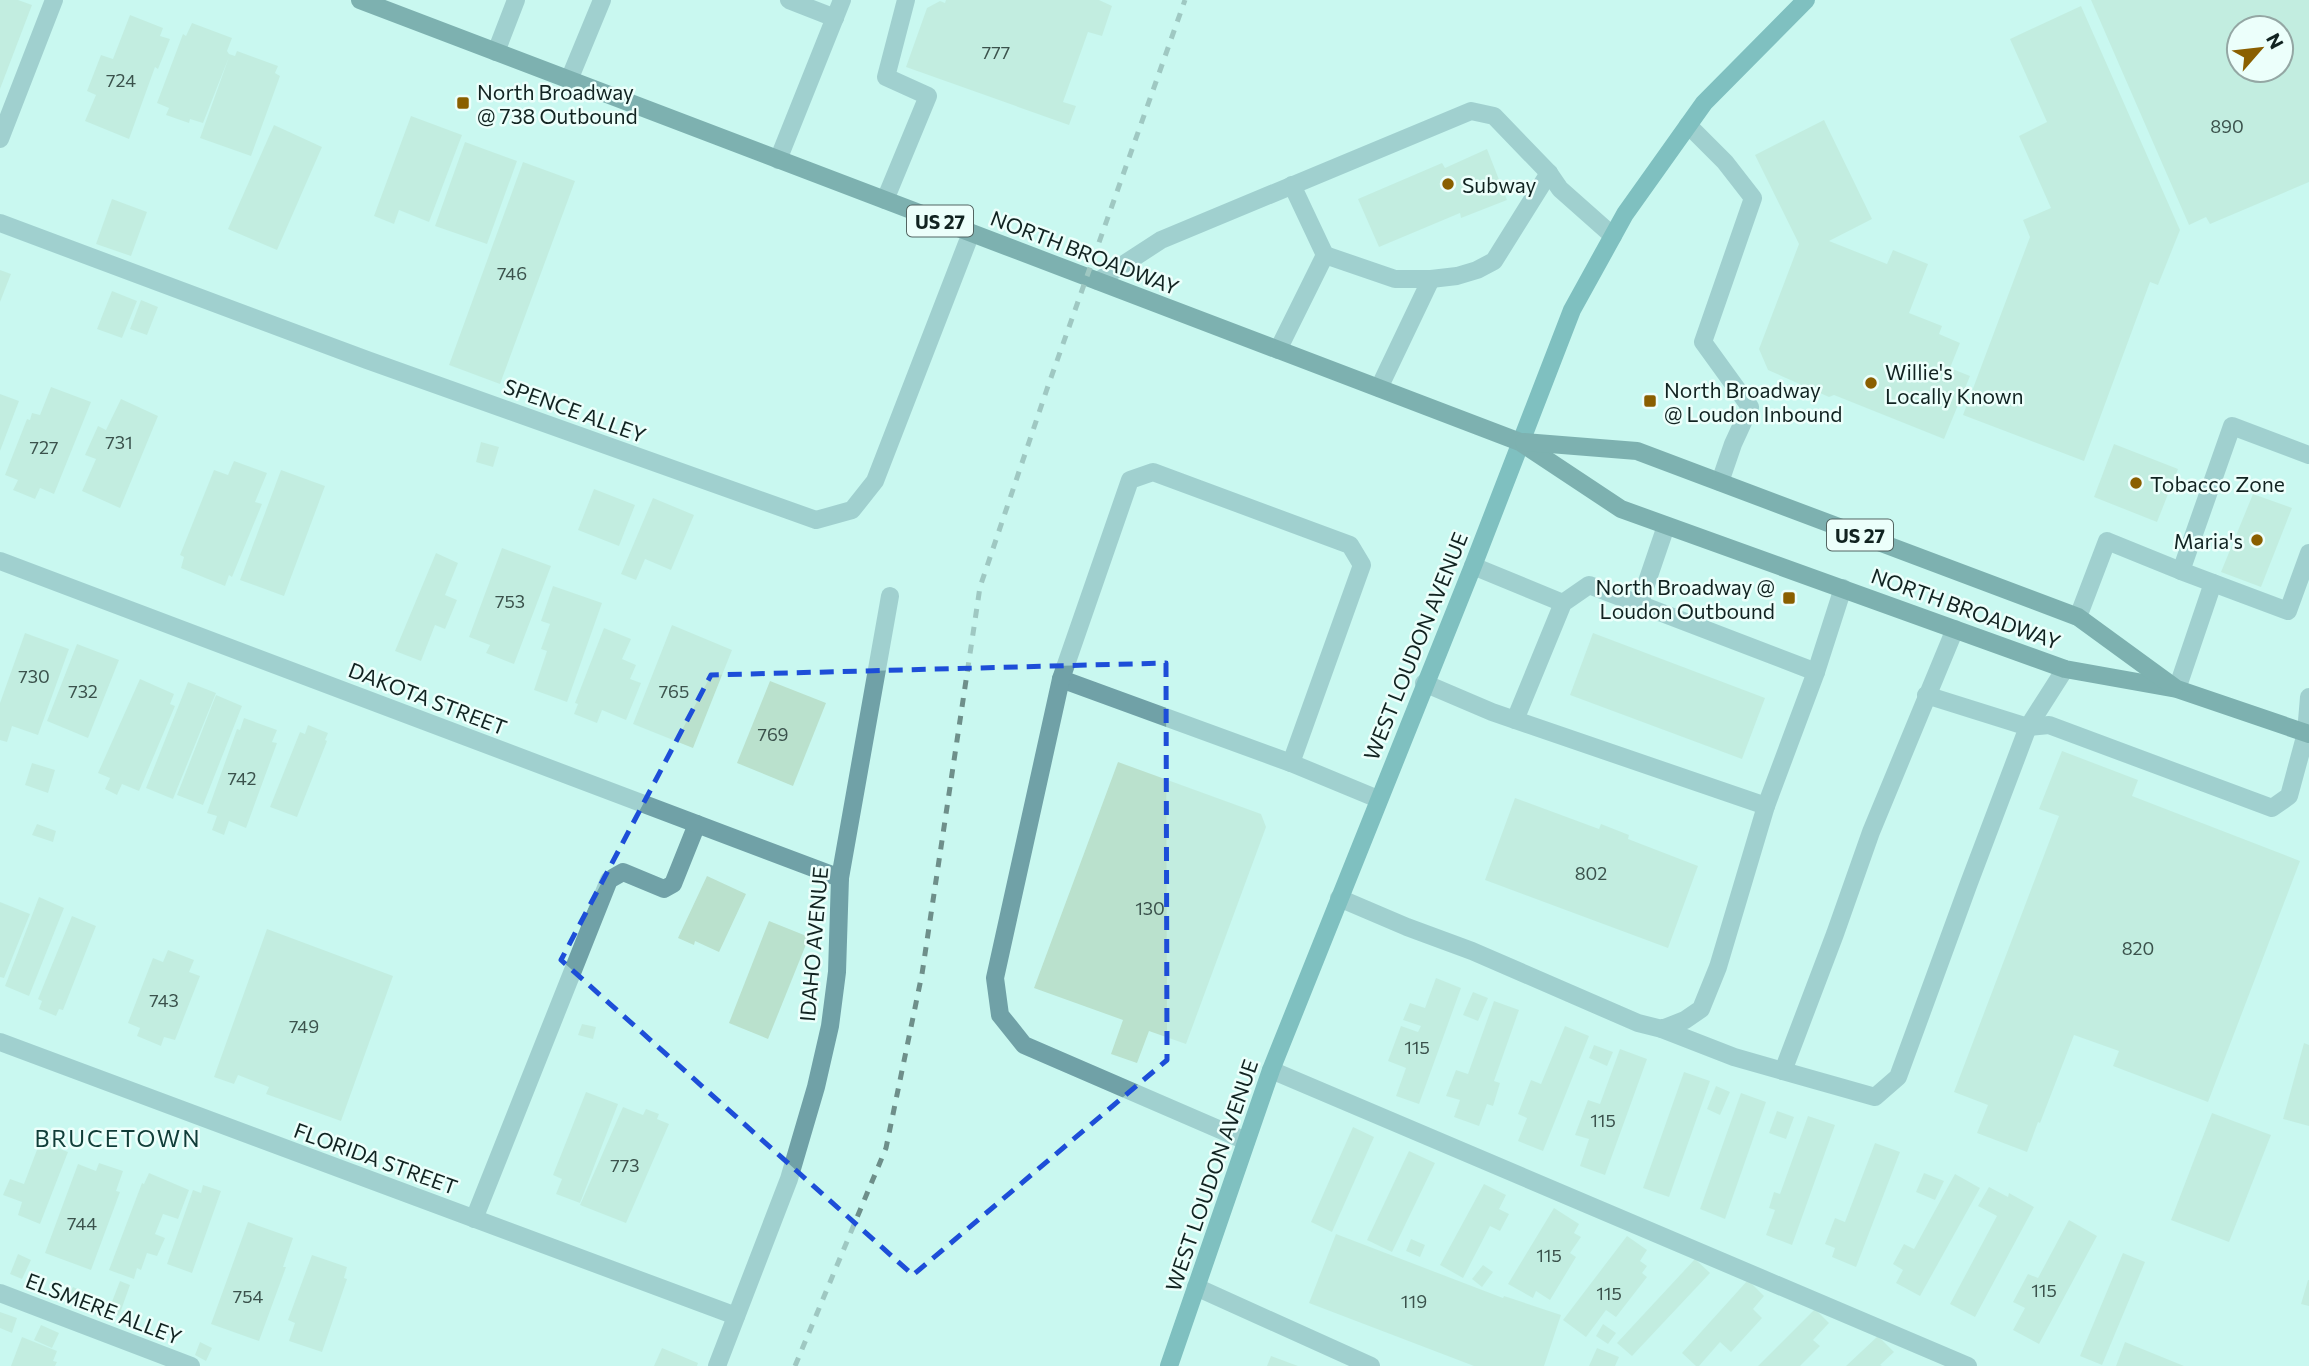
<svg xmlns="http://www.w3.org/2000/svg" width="2309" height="1366" font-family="Commissioner,sans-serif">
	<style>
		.building { fill: #bae1cd; fill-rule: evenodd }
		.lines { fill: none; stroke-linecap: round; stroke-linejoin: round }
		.lane { stroke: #70a1a7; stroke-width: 18 }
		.street { stroke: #70a1a7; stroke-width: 18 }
		.secondary { stroke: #267c85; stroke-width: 18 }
		.primary { stroke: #225c62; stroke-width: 18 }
		.rail { stroke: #6e8f8a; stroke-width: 5; stroke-dasharray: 9 9; stroke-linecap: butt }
		.marked { fill: none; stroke: #1d4ed8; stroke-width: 5; stroke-dasharray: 14 9; stroke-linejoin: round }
		.poi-dot { fill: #8a5f00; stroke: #ecfffb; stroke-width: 2.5 }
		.labels { text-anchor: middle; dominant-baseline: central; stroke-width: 5; stroke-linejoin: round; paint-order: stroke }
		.number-label { font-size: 18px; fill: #3b524c }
		.shield { fill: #ecfffb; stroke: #536562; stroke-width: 2 }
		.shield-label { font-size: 19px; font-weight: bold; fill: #112321 }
		.poi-label { font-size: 21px; fill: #112321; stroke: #ecfffb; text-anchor: start }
		.street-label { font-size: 21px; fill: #112321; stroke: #ecfffb }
		.neighbourhood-label { font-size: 23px; letter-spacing: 2px; fill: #103d38; stroke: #ecfffb }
	</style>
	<rect width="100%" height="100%" fill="#c9f8f0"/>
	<g class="building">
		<path d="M0,0H18L32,5L0,89Z"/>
		<path d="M946,0H1099L1112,6L1102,36L1088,32L1063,102L1076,106L1069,125L906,67L927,8L940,1L945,3Z"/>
		<path d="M2091,0H2309V182L2210,224L2206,217L2189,225ZM2239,28H2281V70H2239Z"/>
		<path d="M2081,6L2180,230L2158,285L2150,282L2084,461L1963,415L2030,237L2023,220L2051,208L2019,136L2047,122L2010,39Z"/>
		<path d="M130,15L163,28L160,36L170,39L158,69L155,67L129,139L85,121L96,95L87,91L101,55L113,59Z"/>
		<path d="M192,23L232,38L227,51L229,54L235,56L237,51L278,66L275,73L280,76L251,156L200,138L229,57L203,123L190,119L189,123L166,115L169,108L157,103L183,34L186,36Z"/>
		<path d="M411,116L462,135L429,222L399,210L394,224L374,216Z"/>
		<path d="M1824,120L1872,219L1829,241L1887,264L1893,250L1928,264L1909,313L1942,326L1939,334L1960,343L1950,368L1970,376L1944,439L1834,395L1829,397L1768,370L1759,349L1799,244L1755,155Z"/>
		<path d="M274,125L322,147L277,250L228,229Z"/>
		<path d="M465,142L517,161L487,244L435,226Z"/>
		<path d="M1487,149L1507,200L1461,218L1460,213L1379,247L1358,199L1442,163L1445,168Z"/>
		<path d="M523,162L575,181L500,384L449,365Z"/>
		<path d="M112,199L147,212L131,256L96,244Z"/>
		<path d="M0,270L11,274L0,302Z"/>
		<path d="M112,291L137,301L122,338L97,329Z"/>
		<path d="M141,300L158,307L147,335L130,329Z"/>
		<path d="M51,387L91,402L54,494L40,488L35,499L13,490L18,480L5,475L27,419L30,420L32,413L40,415Z"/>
		<path d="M0,394L19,401L0,451Z"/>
		<path d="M121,399L158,416L120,508L82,491L96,459L85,455L98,426L106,430Z"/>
		<path d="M481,442L499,447L493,467L476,462Z"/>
		<path d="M2114,444L2178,469L2157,522L2094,497Z"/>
		<path d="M234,461L267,473L255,502L262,504L232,577L229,575L225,586L181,568L184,557L180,555L214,470L228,475Z"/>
		<path d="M281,470L325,486L284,596L240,580Z"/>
		<path d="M594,489L635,505L619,546L578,530Z"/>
		<path d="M2253,494L2292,508L2261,587L2221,572Z"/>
		<path d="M653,498L694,515L671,570L645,559L636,580L621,574Z"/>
		<path d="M502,548L551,566L514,664L486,653L490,645L469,637Z"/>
		<path d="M436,553L458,563L445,595L457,600L445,629L435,625L421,661L395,651Z"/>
		<path d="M553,586L602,603L567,702L534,690L547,651L541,649L550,624L541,621Z"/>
		<path d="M672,625L732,650L693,748L633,724Z"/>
		<path d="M604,628L631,639L622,659L636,665L630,679L641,683L626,720L602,710L597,723L574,714L578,704L575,703Z"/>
		<path d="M25,633L69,649L38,735L12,726L7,742L0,740V703Z"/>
		<path d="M1593,633L1765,698L1742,759L1570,695Z"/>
		<path d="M77,644L119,660L88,738L47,721Z"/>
		<path d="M140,679L174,694L170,704L175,706L139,791L122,784L117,795L105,789L110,778L98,773Z"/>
		<path d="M770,681L826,703L793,786L737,763Z"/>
		<path d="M188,682L216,693L173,799L146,788Z"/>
		<path d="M216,695L242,706L203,805L177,795Z"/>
		<path d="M244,718L277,730L272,742L277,743L246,828L229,821L224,835L212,830L217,816L207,813L237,729L240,730Z"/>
		<path d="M308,725L328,733L325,740L327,741L297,817L270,807L300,732L305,734Z"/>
		<path d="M2062,751L2138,780L2132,796L2300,861L2208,1102L2113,1066L2119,1051L2074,1035L2040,1123L2038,1122L2027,1152L1977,1133L1988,1105L1954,1092L2059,816L2039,809Z"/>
		<path d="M1118,762L1261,814L1266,827L1186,1044L1149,1031L1137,1063L1111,1054L1123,1020L1034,988Z"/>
		<path d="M32,763L55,770L48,793L25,785Z"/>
		<path d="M1515,798L1599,829L1601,824L1629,835L1628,839L1698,866L1668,948L1485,880Z"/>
		<path d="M37,824L56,831L53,842L32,835Z"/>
		<path d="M707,876L746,894L719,952L695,941L694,945L678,938Z"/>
		<path d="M39,897L64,908L29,996L5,986Z"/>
		<path d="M0,902L30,914L4,978L0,977Z"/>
		<path d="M72,916L96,926L63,1010L59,1009L56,1016L39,1009L42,1001L38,999Z"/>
		<path d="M769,921L809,937L768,1039L729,1023Z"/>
		<path d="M267,929L393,976L341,1121L266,1094L269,1087L238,1075L234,1084L214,1077Z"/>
		<path d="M168,950L194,960L189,972L200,976L175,1040L164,1037L161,1046L137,1036L140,1028L128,1023L153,958L163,962Z"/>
		<path d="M1436,978L1461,988L1419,1104L1396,1096L1406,1068L1388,1061L1401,1026L1418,1032L1421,1026L1403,1020L1410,1003L1425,1008Z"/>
		<path d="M1473,992L1488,998L1478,1021L1463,1015Z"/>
		<path d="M1494,1001L1519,1010L1494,1081L1500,1083L1493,1106L1487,1104L1479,1126L1454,1117L1460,1100L1446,1096L1456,1070L1468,1074Z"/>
		<path d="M582,1024L596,1027L593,1039L578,1035Z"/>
		<path d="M1565,1026L1589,1036L1543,1151L1518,1141L1527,1118L1518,1114L1531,1080L1541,1084Z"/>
		<path d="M2304,1043L2309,1045V1126L2283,1119Z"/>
		<path d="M1594,1045L1613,1052L1607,1066L1589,1058Z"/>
		<path d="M1620,1049L1647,1059L1605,1175L1580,1166L1589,1139L1575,1135L1588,1100L1600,1104Z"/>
		<path d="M1684,1072L1710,1081L1669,1197L1643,1188Z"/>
		<path d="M1716,1086L1730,1092L1720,1115L1707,1109Z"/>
		<path d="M586,1092L618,1104L580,1203L556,1194L562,1179L553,1175Z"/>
		<path d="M1741,1093L1766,1102L1725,1219L1700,1209Z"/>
		<path d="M623,1107L643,1115L646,1109L659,1114L657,1119L669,1124L626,1223L580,1205Z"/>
		<path d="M1777,1111L1794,1117L1786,1139L1769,1133Z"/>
		<path d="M2212,1113L2271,1135L2229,1242L2171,1220Z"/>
		<path d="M1808,1116L1835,1125L1792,1245L1766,1235L1775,1210L1769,1208L1774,1192L1780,1194Z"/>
		<path d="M1353,1127L1374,1137L1332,1232L1311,1222Z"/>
		<path d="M43,1134L55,1139L52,1146L68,1152L40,1224L18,1215L22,1202L3,1195L10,1179L24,1184Z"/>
		<path d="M1875,1143L1900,1152L1856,1267L1832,1257L1835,1248L1825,1244L1835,1218L1845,1222Z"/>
		<path d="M1409,1151L1435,1163L1392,1252L1367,1240Z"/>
		<path d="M99,1163L123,1171L116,1191L120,1192L91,1270L45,1253L78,1164L96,1171Z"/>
		<path d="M149,1173L189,1190L178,1219L163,1214L155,1234L165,1238L157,1256L147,1253L141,1270L137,1268L134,1279L109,1270L142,1183L144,1184Z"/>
		<path d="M1924,1173L1944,1181L1935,1200L1916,1192Z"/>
		<path d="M1955,1174L1980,1188L1920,1296L1896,1283L1903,1270L1893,1264L1904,1244L1914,1249Z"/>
		<path d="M1484,1184L1506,1195L1499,1209L1509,1214L1500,1231L1490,1226L1463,1278L1440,1265Z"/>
		<path d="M203,1185L221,1191L192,1273L167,1264L193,1190L201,1193Z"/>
		<path d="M1989,1187L2008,1197L2009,1193L2034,1207L1975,1317L1950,1304L1997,1216L1978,1206Z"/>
		<path d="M1554,1208L1579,1224L1574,1233L1581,1237L1570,1253L1576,1257L1550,1300L1536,1291L1533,1298L1508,1284Z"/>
		<path d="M2069,1220L2097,1236L2039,1344L2013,1330L2025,1308L2013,1302L2028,1274L2038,1278Z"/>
		<path d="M248,1222L293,1238L283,1267H286L259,1341L211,1324Z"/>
		<path d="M1336,1234L1503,1298L1504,1296L1561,1315L1544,1366H1474L1309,1303Z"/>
		<path d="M1627,1236L1647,1250L1640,1261L1647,1266L1642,1273L1647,1277L1616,1317L1606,1310L1586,1337L1563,1320Z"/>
		<path d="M1411,1239L1425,1245L1420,1257L1406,1251Z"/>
		<path d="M2123,1253L2145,1262L2102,1365L2080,1356Z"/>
		<path d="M18,1254L31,1260L22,1279L10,1274Z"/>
		<path d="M312,1255L347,1267L344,1278L347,1279L322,1352L289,1341L295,1323L288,1320Z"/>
		<path d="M1695,1259L1710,1273L1632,1356L1617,1343Z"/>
		<path d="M1483,1265L1493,1272L1482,1287L1472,1279Z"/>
		<path d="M1748,1280L1764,1296L1753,1309L1762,1318L1731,1352L1720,1342L1699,1366H1696L1682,1353Z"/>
		<path d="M2308,1280H2309V1306L2301,1304Z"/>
		<path d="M120,1281L130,1285L119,1316L108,1312Z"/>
		<path d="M73,1287L86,1293L79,1307L66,1300Z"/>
		<path d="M1815,1309L1829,1323L1813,1340L1820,1346L1800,1366H1758Z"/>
		<path d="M0,1312L17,1318L12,1333L0,1328Z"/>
		<path d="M1603,1324L1616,1333L1608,1344L1596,1336Z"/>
		<path d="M41,1325L59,1333L52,1348L34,1340Z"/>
		<path d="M1878,1336L1894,1352L1880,1365L1882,1366H1846Z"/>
		<path d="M22,1337L57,1351L53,1361L57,1362L55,1366H11Z"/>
		<path d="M200,1342L212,1348L206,1361L195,1355Z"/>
		<path d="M2125,1342L2184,1366H2116Z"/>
		<path d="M662,1348L698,1363L697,1366H654Z"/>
		<path d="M1597,1348L1619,1357L1615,1366H1589Z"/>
		<path d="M1271,1356L1298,1366H1267Z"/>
	</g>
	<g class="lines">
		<g class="lane">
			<path d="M789,0L835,18"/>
			<path d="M496,52L516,0"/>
			<path d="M569,80L602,0"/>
			<path d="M1688,125L1725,162L1753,198L1703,342L1750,407L1733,444L1720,482"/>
			<path d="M0,139L54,0"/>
			<path d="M1292,185L1325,255"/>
			<path d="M885,200L928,96L886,77L906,0"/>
			<path d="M0,223L367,360L816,520L852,510L875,481L971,233"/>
			<path d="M1098,281L1161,240L1471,111L1494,116L1549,173L1560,189L1613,236"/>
			<path d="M1278,350L1325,255L1395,279H1431L1457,276L1477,270L1494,261L1549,173"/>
			<path d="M1379,388L1431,279"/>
			<path d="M2309,455L2232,426L2181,571L2288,611L2309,553"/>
			<path d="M1473,566L1563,603"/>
			<path d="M1639,605L1666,526"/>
			<path d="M2078,617L2107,541L2181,571"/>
			<path d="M1955,629L1871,832L1835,934L1783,1071L1875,1097L1898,1077L1969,883L2028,727L2065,669"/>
			<path d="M1061,679L1291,763"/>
			<path d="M1424,683L1492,712L1766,806"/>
			<path d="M2177,689L2213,583"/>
			<path d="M1926,695L2028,727L2049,725L2272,808L2289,796L2306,733"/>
			<path d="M1515,720L1563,603L1589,585L1816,672"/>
			<path d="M1339,898L1407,927L1472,951L1638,1023L1662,1029L1685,1020L1701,1009L1718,967L1766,806L1816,672L1843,588"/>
			<path d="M1662,1029L1734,1057L1783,1071"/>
			<path d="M1246,1141L1024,1045L1000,1015L995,978L1061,679L1130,480L1153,472L1350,545L1362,565L1291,763L1378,799"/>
			<path d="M474,1219L609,880L623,872L664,889L673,884L697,824"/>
			<path d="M0,1293L191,1366"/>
		</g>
		<g class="street">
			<path d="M778,160L842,0"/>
			<path d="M0,561L840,878"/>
			<path d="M2306,733L2309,697"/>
			<path d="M0,1042L736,1316"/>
			<path d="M1271,1070L1968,1366"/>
			<path d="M1196,1287L1371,1366"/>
			<path d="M717,1366L789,1179L816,1087L830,1026L837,972L840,878L890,596"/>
		</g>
		<path class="secondary" d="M1169,1366L1271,1070L1473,566L1572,310L1625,214L1704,103L1806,0"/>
		<g class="primary">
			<path d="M360,0L1520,442L1621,509L2065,669L2177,689L2309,734"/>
			<path d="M1524,442L1637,451L2078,617L2174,687"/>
		</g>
		<path class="rail" d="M795,1366L886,1148L922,974L980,587L1047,389L1185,0"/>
	</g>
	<path d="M0 0H2309V1366H0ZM1166,663L1167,1060L913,1275L561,960L711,675Z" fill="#c9f8f0" fill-opacity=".55" fill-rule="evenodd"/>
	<path class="marked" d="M1166,663L1167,1060L913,1275L561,960L711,675Z"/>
	<g class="poi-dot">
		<rect x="456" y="96" width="14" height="14" rx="3.5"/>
		<circle cx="1448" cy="184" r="7"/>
		<circle cx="1871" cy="383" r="7"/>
		<rect x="1643" y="394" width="14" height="14" rx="3.5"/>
		<circle cx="2136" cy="483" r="7"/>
		<circle cx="2257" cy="540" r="7"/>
		<rect x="1782" y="591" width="14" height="14" rx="3.5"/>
	</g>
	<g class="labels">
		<g class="number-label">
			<text x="996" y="52">777</text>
			<text x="121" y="80">724</text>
			<text x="2227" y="126">890</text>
			<text x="512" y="273">746</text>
			<text x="119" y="442">731</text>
			<text x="44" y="447">727</text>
			<text x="510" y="601">753</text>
			<text x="34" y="676">730</text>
			<text x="83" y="691">732</text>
			<text x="674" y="691">765</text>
			<text x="773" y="734">769</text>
			<text x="242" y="778">742</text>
			<text x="1591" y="873">802</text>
			<text x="1150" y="908">130</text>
			<text x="2138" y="948">820</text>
			<text x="164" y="1000">743</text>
			<text x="304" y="1026">749</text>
			<text x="1417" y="1047">115</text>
			<text x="1603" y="1120">115</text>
			<text x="625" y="1165">773</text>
			<text x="82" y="1223">744</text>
			<text x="1549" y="1255">115</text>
			<text x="2044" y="1290">115</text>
			<text x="1609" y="1293">115</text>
			<text x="248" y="1296">754</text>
			<text x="1414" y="1301">119</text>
		</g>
		<g class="shield">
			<rect x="907" y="205.5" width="66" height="31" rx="5"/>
			<rect x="1827" y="519.5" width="66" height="31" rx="5"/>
		</g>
		<g class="shield-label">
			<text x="940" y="221">US 27</text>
			<text x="1860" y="535">US 27</text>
		</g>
		<g class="poi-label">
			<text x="477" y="91">North Broadway<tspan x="477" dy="24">@ 738 Outbound</tspan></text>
			<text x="1462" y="184">Subway</text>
			<text x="1885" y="371">Willie's<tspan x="1885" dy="24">Locally Known</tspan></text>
			<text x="1664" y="389">North Broadway<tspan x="1664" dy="24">@ Loudon Inbound</tspan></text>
			<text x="2150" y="483">Tobacco Zone</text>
			<text x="2243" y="540" text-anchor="end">Maria's</text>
			<text x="1775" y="586" text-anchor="end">North Broadway @<tspan x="1775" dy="24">Loudon Outbound</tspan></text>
		</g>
		<g class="street-label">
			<text transform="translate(1085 252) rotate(21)">NORTH BROADWAY</text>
			<text transform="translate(575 410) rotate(20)">SPENCE ALLEY</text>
			<text transform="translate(1966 608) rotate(20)">NORTH BROADWAY</text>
			<text transform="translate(1415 646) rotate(-68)">WEST LOUDON AVENUE</text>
			<text transform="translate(428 698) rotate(21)">DAKOTA STREET</text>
			<text transform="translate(813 944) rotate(-85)">IDAHO AVENUE</text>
			<text transform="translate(376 1158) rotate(20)">FLORIDA STREET</text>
			<text transform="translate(1211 1175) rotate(-71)">WEST LOUDON AVENUE</text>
			<text transform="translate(104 1308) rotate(21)">ELSMERE ALLEY</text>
		</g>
		<g class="neighbourhood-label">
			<text x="118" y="1138">BRUCETOWN</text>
		</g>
	</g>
	<g transform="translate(2260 49) rotate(62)"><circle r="33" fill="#ecfffb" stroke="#94a7a4" stroke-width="2"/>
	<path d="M0-5L12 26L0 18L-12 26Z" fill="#8a5f00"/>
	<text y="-10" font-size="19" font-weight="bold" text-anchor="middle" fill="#112321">N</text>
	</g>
</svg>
